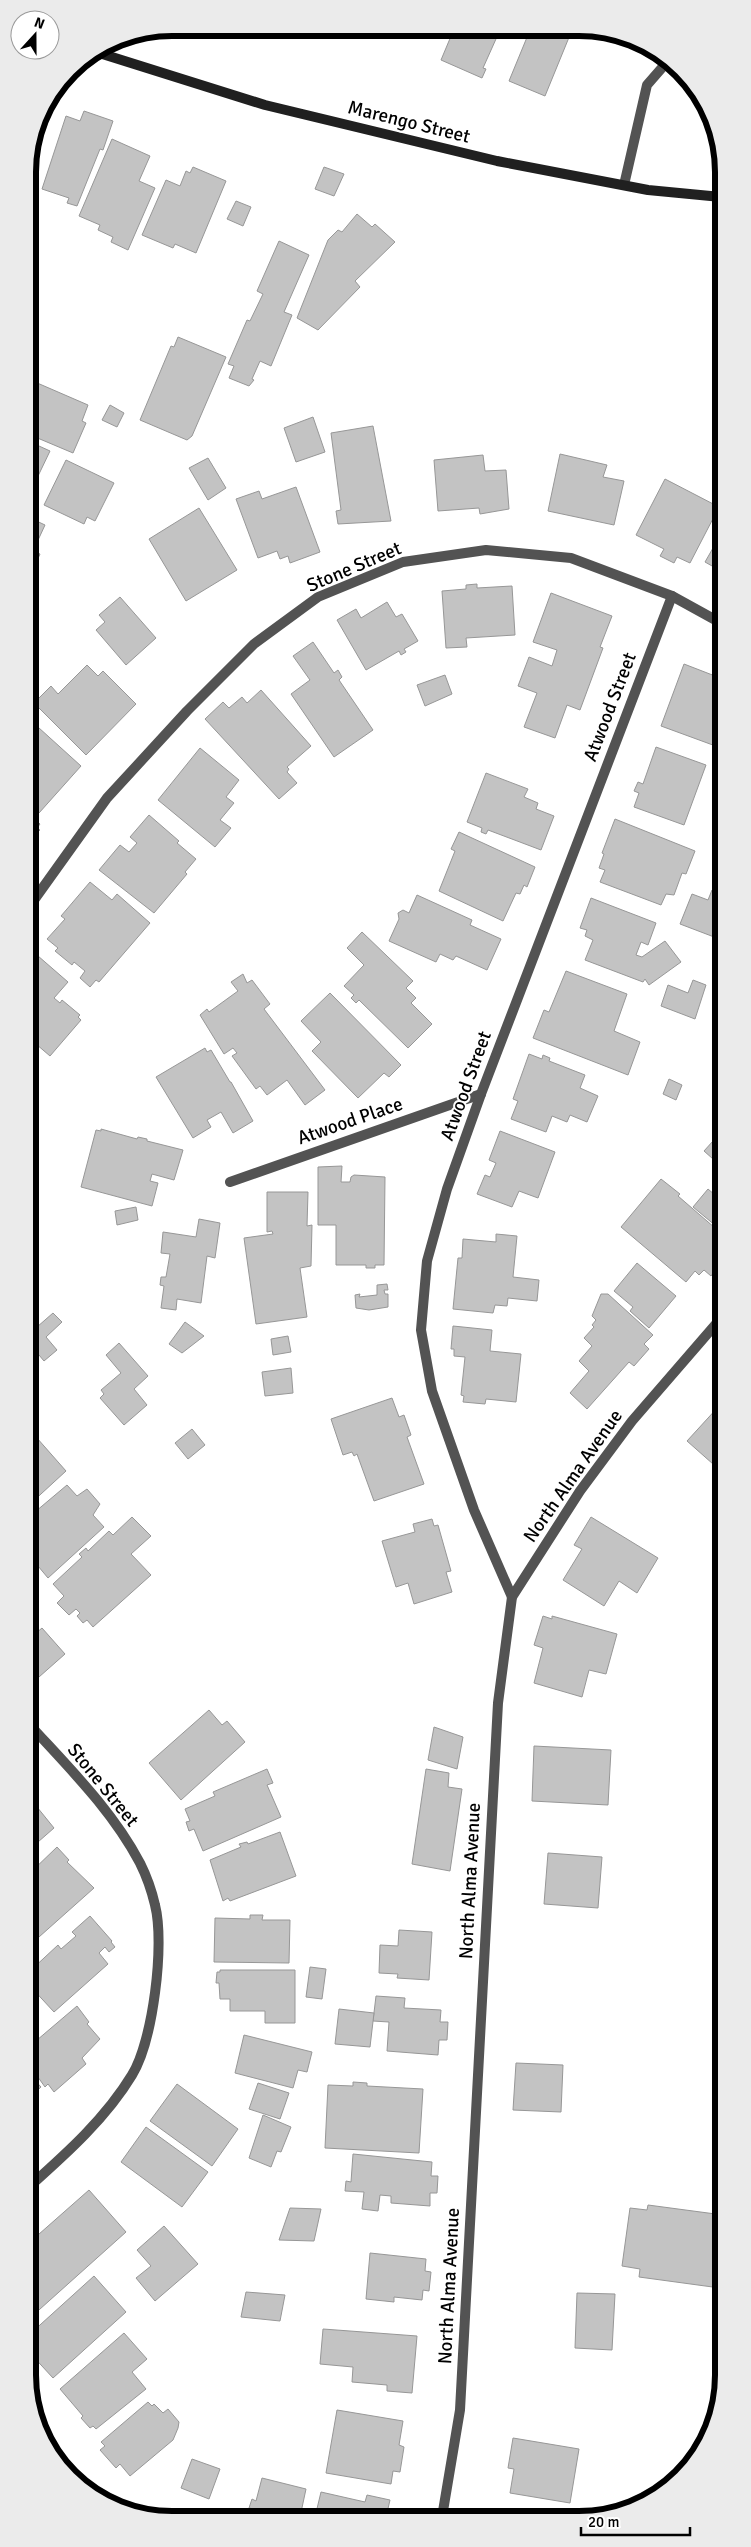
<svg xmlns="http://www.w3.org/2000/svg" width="751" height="2547" font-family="Signika,sans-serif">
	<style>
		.building { fill: #c3c3c3; stroke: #979797 }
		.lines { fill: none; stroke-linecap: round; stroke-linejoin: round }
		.lane { stroke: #535353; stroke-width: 10 }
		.street { stroke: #535353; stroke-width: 10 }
		.secondary { stroke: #202020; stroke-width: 10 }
		.labels { text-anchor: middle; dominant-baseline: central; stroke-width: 4; stroke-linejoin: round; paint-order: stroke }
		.street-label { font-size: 19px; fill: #000; stroke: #fff }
		.rim { fill: none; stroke: #000; stroke-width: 6 }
	</style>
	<rect width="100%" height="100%" fill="#fff"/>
	<g class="building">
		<path d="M333,29H348L345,34Z"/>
		<path d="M454,29L500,30L483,68L486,69L482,78L441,60Z"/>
		<path d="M530,30H572L545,96L509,81Z"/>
		<path d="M84,111L113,121L103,150L100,149L77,206L67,203L69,198L42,189L66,116L80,121Z"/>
		<path d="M39,116L42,117L35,134Z"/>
		<path d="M112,139L150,156L139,181L155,188L128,250L111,242L113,237L98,230L100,225L79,216Z"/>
		<path d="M193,167L226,181L196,253L175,244L173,248L142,235L166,180L180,186L186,171L190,173Z"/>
		<path d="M324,167L344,174L334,196L315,189Z"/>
		<path d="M236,201L251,207L243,226L227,219Z"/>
		<path d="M357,214L372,227L375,224L395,242L355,281L360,287L318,330L297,318L328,240L338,230L342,232Z"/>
		<path d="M279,241L309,255L284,312L292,315L271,366L260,361L252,379L254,380L249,386L229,378L234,366L228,364L247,320L250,321L263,294L257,291Z"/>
		<path d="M178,337L226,357L192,436L187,440L140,420L171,346L174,347Z"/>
		<path d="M28,379L88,405L82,421L86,423L73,453L28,434Z"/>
		<path d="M110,405L124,413L117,427L102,420Z"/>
		<path d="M313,417L325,452L296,462L284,428Z"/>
		<path d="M373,426L391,521L338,524L336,511L341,510L331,433Z"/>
		<path d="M28,441L50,451L28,497Z"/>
		<path d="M560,454L607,465L603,477L624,481L614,525L548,511Z"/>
		<path d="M483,455L485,471L506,470L509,509L480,514L479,508L438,511L434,460Z"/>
		<path d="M208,458L226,488L208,500L189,468Z"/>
		<path d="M66,460L114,483L95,521L87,517L84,524L44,505Z"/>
		<path d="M665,479L719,507L690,563L677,557L674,563L660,556L664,549L636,535Z"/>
		<path d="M296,487L320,552L290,563L288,556L280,559L277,551L258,558L236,499L259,491L262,499Z"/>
		<path d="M199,508L237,570L186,601L149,539Z"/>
		<path d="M28,517L45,525L33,551L40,554L31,574L28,573Z"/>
		<path d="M721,534V571L705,562Z"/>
		<path d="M477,584V588L512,586L515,635L466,638L467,647L446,648L442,591L466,589V585Z"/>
		<path d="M551,593L612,616L600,647L603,648L580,710L567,705L555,738L524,727L537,693L518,686L529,657L552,666L557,650L533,642Z"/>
		<path d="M120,597L156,638L126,665L96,630L105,622L99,615Z"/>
		<path d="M387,602L396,617L402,614L418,641L404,649L406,652L401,655L399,651L366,670L337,620L356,609L361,618Z"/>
		<path d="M313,642L334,673L338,670L342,677L339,680L373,730L334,757L291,694L310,680L293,656Z"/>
		<path d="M684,664L715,676L716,673L721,675V748L661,726Z"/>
		<path d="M87,665L98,676L103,671L136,704L86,755L34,703L51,686L58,694Z"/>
		<path d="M445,675L452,694L425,706L417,685Z"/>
		<path d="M261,690L311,746L287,767L289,769L287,772L297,783L279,799L205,719L223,702L229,708L242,697L247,703Z"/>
		<path d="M28,718L81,766L39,813L28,803Z"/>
		<path d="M656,747L706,765L684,825L634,807L639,793L634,791L638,782L643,784Z"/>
		<path d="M200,748L239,780L226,797L234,803L220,820L231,828L215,847L158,800Z"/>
		<path d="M486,773L528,789L524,797L538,803L536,809L554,816L541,850L488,830L486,834L481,832L482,828L467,822Z"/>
		<path d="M29,813L40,824L37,828L40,830L29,841Z"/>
		<path d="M149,815L179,841L177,843L196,859L185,872L187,874L154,913L99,870L120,845L129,852L137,843L130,837Z"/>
		<path d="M615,819L695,851L686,874L682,873L674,895L666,894L661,905L600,882L605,870L599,868L604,854L602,853Z"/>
		<path d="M459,832L535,867L527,887L524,885L520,894L516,893L503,921L439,891L455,851L451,849Z"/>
		<path d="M90,882L112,900L117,894L150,923L99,982L96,980L90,987L80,978L85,971L74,962L72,965L55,951L58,948L47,939L65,919L61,916Z"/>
		<path d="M712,890L722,894V940L680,924L692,894L708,900Z"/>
		<path d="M417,895L472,920L470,925L501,939L487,970L456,956L453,960L440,954L436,962L389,941L399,919L398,913L403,910L409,913Z"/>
		<path d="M591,898L656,923L648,945L641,942L636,955L642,957L665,941L681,962L649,985L645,979L643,982L585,960L593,940L585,936L587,930L580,928Z"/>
		<path d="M362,932L413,981L406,988L416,998L411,1003L432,1024L408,1048L359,1000L356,1003L351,998L354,995L344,986L364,965L347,948Z"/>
		<path d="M30,949L68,982L54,998L60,1003L62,1000L80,1015L78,1017L81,1020L50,1056L29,1038Z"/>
		<path d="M566,971L627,994L614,1031L640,1042L628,1075L533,1038L544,1010L549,1012Z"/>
		<path d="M243,974L247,983L252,980L270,1004L264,1009L325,1090L305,1105L287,1080L267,1095L260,1086L256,1089L232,1056L237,1053L233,1048L224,1054L200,1015L207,1009L209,1012L238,991L231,982Z"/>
		<path d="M693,980L706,985L695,1019L661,1006L668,985L688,993Z"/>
		<path d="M330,993L401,1065L389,1077L384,1073L358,1098L312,1051L321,1042L301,1021Z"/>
		<path d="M722,1007V1044L713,1042Z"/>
		<path d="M205,1048L207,1052L211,1050L230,1082H231L253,1121L233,1133L221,1112L207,1120L211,1127L193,1138L156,1077Z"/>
		<path d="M529,1054L542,1059L543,1055L550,1058L549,1061L585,1075L580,1088L598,1096L587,1122L570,1115L567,1122L552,1116L546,1132L511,1119L518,1101L513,1099Z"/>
		<path d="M669,1079L682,1085L676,1100L663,1094Z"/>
		<path d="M101,1129L137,1139L138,1137L147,1139V1141L183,1150L174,1180L152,1174L150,1181L158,1183L152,1206L81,1187L96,1130L101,1131Z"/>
		<path d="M500,1131L555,1152L538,1198L519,1191L512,1207L477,1194L485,1175L490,1177L496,1163L489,1160Z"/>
		<path d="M722,1131V1167L704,1151Z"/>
		<path d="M342,1166L341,1182H350L351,1177L354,1175L385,1177L384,1265H375V1268H366V1265H336V1225H318V1167Z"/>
		<path d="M661,1179L680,1194L678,1196L722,1234V1248L718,1252L722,1256V1262L711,1276L704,1270L699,1275L695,1271L686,1282L621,1227Z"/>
		<path d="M708,1189L722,1201V1231L693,1207Z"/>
		<path d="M267,1192H308L307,1226L312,1225L311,1266L300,1268L307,1317L256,1324L244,1238L273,1234L272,1231L267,1232Z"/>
		<path d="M136,1207L138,1220L117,1225L115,1211Z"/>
		<path d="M199,1219L220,1223L215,1258L207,1256L201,1303L177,1299L176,1310L161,1308L164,1286L160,1285L161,1277H166L170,1254L161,1253L163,1232L196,1237Z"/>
		<path d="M496,1234L517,1236L513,1277L539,1280L537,1301L508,1298L507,1306L495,1305L493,1313L453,1309L458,1258H462L463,1239L496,1242Z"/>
		<path d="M637,1263L676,1296L649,1328L630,1311L633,1307L614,1291Z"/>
		<path d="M387,1284L388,1290H384L385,1294H388V1307L369,1310L356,1308L355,1295L360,1294L359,1297L377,1295V1285Z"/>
		<path d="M601,1294H608L653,1335L644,1344L649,1349L634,1366L629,1362L587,1409L570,1393L589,1371L579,1361L592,1346L584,1338L594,1327L592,1325L596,1320L592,1316Z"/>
		<path d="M53,1313L62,1322L46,1337L57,1350L44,1361L29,1343V1334Z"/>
		<path d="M185,1322L204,1336L182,1353L169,1344Z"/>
		<path d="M453,1326L492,1330L490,1351L521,1354L516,1402L486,1399L485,1404L463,1402L464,1396L461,1395L465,1357L454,1356V1349H451Z"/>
		<path d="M288,1336L291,1352L273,1355L271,1339Z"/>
		<path d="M119,1343L148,1376L134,1389L147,1405L124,1425L100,1398L104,1394L101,1390L121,1373L106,1355Z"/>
		<path d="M291,1368L293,1393L265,1396L262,1372Z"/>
		<path d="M722,1390V1472L687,1441L719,1406L713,1400Z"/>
		<path d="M29,1393L34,1399L29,1403Z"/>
		<path d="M392,1398L399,1417L404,1415L411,1435L407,1437L424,1484L374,1501L357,1454L354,1456L352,1452L343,1455L331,1419Z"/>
		<path d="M29,1429L66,1471L29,1505Z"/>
		<path d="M192,1429L205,1445L188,1459L175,1443Z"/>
		<path d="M67,1485L77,1496L87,1489L100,1504L93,1515L104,1527L48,1578L33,1560L29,1563V1517Z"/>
		<path d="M132,1517L151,1536L131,1554L151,1575L93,1627L87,1620L83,1623L77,1616L80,1613L76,1609L69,1615L57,1603L64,1596L53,1584L82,1557L79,1554L86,1548L88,1551L109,1531L113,1535Z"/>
		<path d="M591,1517L658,1558L637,1593L619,1581L604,1606L563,1580L582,1549L574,1545Z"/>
		<path d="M432,1519L434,1526L438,1525L451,1571L446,1572L452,1592L414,1604L408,1583L396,1587L382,1541L415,1532L413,1524Z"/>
		<path d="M543,1616L552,1619V1616L617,1634L606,1674L589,1670L582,1697L534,1683L543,1648L534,1645Z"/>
		<path d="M42,1628L65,1654L39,1677L29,1668V1639Z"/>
		<path d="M209,1710L222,1725L227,1721L245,1742L181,1800L149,1763Z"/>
		<path d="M434,1727L463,1737L457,1769L428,1760Z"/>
		<path d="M534,1746L611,1750L608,1805L532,1801Z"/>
		<path d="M267,1769L273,1783L267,1785L281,1817L203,1851L194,1829L189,1831L186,1822L190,1821L185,1809L215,1796L213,1792Z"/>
		<path d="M426,1769L449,1773L448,1787L462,1789L450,1871L412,1864Z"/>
		<path d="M30,1804L35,1808L37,1807L54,1828L30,1849Z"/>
		<path d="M280,1832L296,1876L230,1901L228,1898L223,1901L210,1860L241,1847L239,1844L247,1842L248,1844Z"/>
		<path d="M57,1847L69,1860L67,1862L94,1888L30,1945V1873Z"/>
		<path d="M548,1853L602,1857L598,1908L544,1904Z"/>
		<path d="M250,1915H263L262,1920H290L289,1963L214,1962L215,1918L250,1919Z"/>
		<path d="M90,1916L112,1941L111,1942L115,1947L109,1952L105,1947L99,1953L108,1964L54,2012L30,1986V1971L58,1945L61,1949L76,1936L72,1932Z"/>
		<path d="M399,1930L432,1932L429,1980L397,1978L398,1974L379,1973L380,1945L398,1946Z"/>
		<path d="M310,1967L326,1969L322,1999L306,1997Z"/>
		<path d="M220,1970H295V2023H265V2011H230V1999H220L219,1983H216L217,1972H220Z"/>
		<path d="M376,1996L405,1998L404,2008L441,2010L440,2022H448L447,2040H439L438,2055L387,2051L389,2022L373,2021Z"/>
		<path d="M77,2006L89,2022L87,2024L100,2039L82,2058L86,2064L54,2092L48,2084L45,2087L30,2066V2046Z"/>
		<path d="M339,2009L374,2013L370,2047L335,2044Z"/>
		<path d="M244,2035L312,2052L307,2072L298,2070L293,2088L235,2073Z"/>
		<path d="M516,2063L563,2065L561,2112L513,2110Z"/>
		<path d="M30,2075L41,2087L30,2097Z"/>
		<path d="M353,2082L367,2083V2086L423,2089L419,2153L325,2148L328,2085L353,2086Z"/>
		<path d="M258,2083L289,2093L280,2119L249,2109Z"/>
		<path d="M177,2084L238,2129L212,2166L150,2121Z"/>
		<path d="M263,2115L291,2127L281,2152L277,2151L271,2167L249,2158Z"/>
		<path d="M146,2127L208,2172L182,2207L121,2162Z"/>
		<path d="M353,2154L432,2162L431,2176H438L437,2193H430V2206L391,2203V2196L380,2195L378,2211L362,2209L364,2192L345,2191L346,2181L351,2182Z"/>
		<path d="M89,2190L126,2232L30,2318V2242Z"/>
		<path d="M648,2205L723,2215V2267L720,2288L639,2277L640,2269L622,2266L630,2208L647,2210Z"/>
		<path d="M290,2208L321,2209L314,2241L279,2240Z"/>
		<path d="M164,2226L198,2264L155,2301L136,2278L151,2266L137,2250Z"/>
		<path d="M370,2253L426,2259L425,2271L431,2272L429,2291L423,2290L422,2300L394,2297V2302L366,2299Z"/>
		<path d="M94,2276L126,2312L53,2378L30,2353V2334Z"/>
		<path d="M246,2292L285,2295L280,2321L241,2317Z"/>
		<path d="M577,2293L615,2294L612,2350L575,2348Z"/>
		<path d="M323,2329L417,2336L412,2393L387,2391V2385L352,2382L353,2367L320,2364Z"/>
		<path d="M124,2333L147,2359L132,2372L146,2389L96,2429L93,2426L90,2428L81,2418L83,2416L60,2389Z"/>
		<path d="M722,2368L723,2384L721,2395L716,2394Z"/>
		<path d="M148,2402L152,2406L154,2404L163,2413L168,2409L179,2422L178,2428L173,2440L130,2476L120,2464L116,2468L100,2450L105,2446L101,2442Z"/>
		<path d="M337,2410L403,2421L399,2445L404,2447L400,2472L393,2471L391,2484L326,2473Z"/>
		<path d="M513,2438L579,2449L570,2503L510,2493L514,2469L508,2468Z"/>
		<path d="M192,2459L220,2469L209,2499L181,2488Z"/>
		<path d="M262,2478L306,2489L300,2517H252L254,2509L249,2508L252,2499L256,2501Z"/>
		<path d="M321,2492L365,2502L367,2495L390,2500L386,2517H315Z"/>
		<path d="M493,2511L521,2517H491Z"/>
	</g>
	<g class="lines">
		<path class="lane" d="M624,185L647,85L667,62"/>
		<g class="street">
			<path d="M29,907L107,798L187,711L254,644L318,597L403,562L486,550L571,558L672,596L721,623"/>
			<path d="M230,1182L481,1094"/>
			<path d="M512,1597L474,1510L432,1391L421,1330L427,1261L447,1189L481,1094L672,596"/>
			<path d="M29,1724C69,1768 112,1810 140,1863C146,1875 152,1892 155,1905C165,1944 153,2041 132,2075C106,2118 67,2153 30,2186"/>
			<path d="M442,2517L460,2410L498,1703L512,1597L580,1491L632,1421L722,1317"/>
		</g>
		<path class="secondary" d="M96,52L265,105L497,161L648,190L721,197"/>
	</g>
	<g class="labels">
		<g class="street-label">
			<text transform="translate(409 122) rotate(14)">Marengo Street</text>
			<text transform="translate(354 567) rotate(-23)">Stone Street</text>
			<text transform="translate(610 707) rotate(-69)">Atwood Street</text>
			<text transform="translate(466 1086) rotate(-70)">Atwood Street</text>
			<text transform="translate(350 1121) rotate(-19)">Atwood Place</text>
			<text transform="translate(573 1476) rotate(-55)">North Alma Avenue</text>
			<text transform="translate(103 1785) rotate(51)">Stone Street</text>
			<text transform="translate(470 1881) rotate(-87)">North Alma Avenue</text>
			<text transform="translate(449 2286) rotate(-87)">North Alma Avenue</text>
		</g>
	</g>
	<path d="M0 0H751V2547H0ZM172 36H579A136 136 0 0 1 715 172V2375A136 136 0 0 1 579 2511H172A136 136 0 0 1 36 2375V172A136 136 0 0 1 172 36Z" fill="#ebebeb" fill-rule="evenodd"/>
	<path class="rim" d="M172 36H579A136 136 0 0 1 715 172V2375A136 136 0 0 1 579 2511H172A136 136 0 0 1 36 2375V172A136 136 0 0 1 172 36Z"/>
	<g transform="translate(35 35) rotate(21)"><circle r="24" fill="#ffffff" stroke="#999999"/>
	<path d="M0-4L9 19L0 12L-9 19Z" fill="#000000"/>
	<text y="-8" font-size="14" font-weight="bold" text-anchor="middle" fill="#000000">N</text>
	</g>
	<path d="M581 2527v8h109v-8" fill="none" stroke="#000000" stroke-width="2.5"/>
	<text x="588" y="2527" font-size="15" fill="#000000" stroke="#ffffff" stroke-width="4" paint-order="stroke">20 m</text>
</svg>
